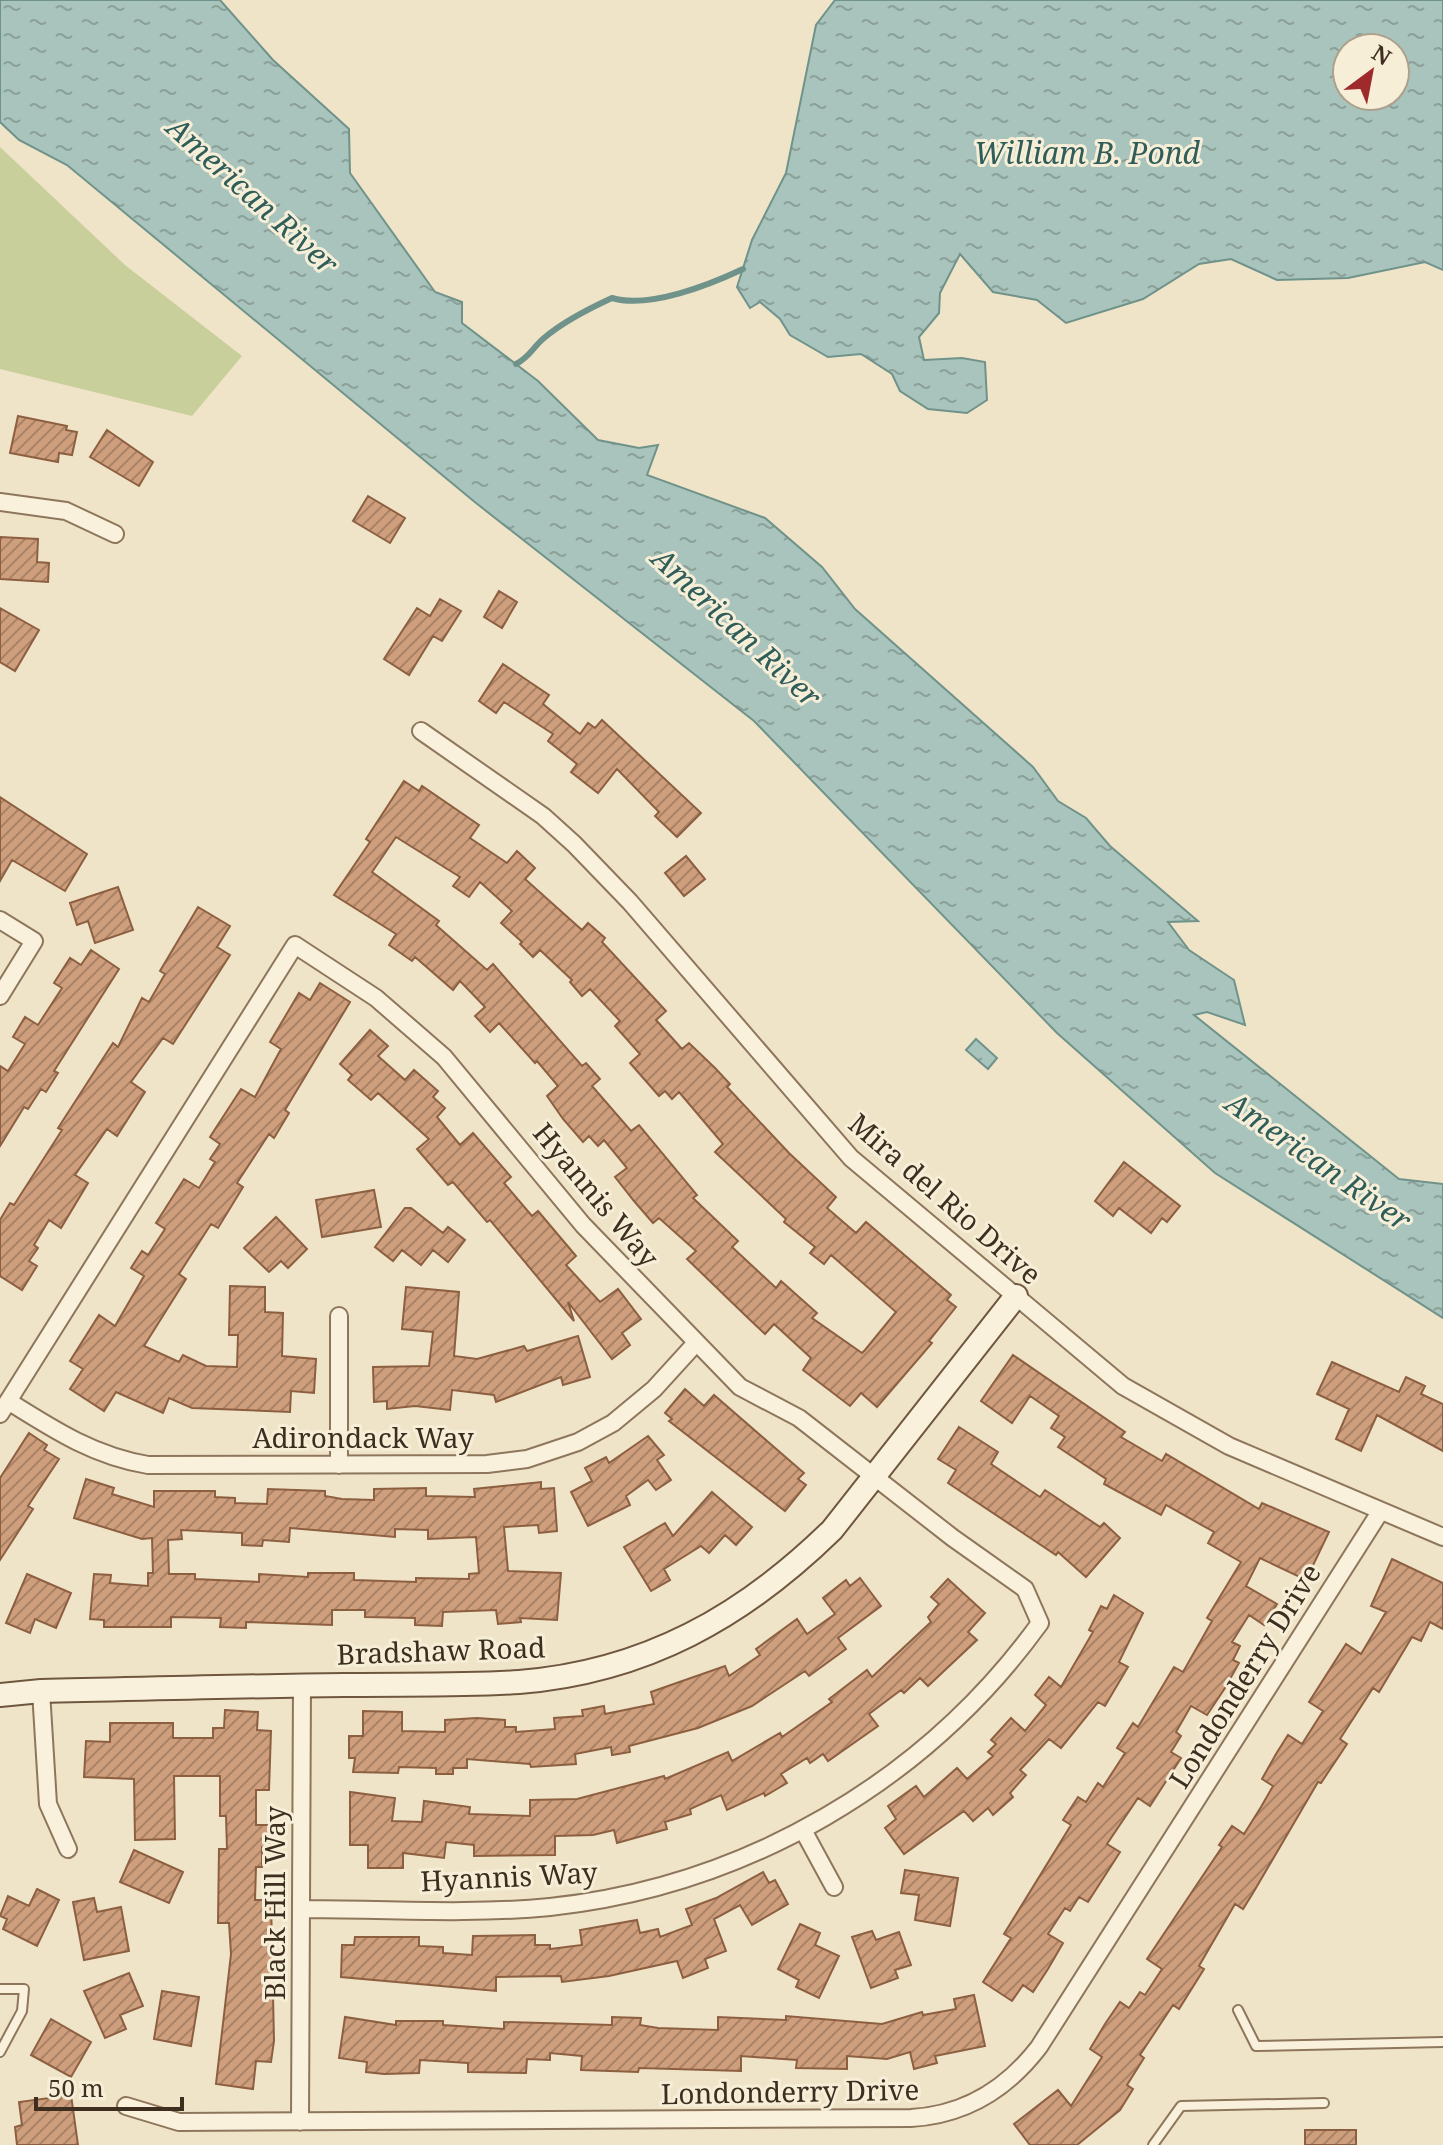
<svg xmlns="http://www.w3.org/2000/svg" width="1443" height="2145" viewBox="0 0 1443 2145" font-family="'Noto Serif',serif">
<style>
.grass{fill:#c9cf9b}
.water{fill:url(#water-ripples);stroke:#6f938a;stroke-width:2;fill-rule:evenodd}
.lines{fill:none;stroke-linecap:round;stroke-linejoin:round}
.stream{stroke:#6f938a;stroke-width:6}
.building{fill:url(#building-hatch);stroke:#8d5f41;stroke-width:2;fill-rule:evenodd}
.lane-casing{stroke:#8d765c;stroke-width:12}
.street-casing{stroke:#8d765c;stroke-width:20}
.secondary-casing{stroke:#6f573f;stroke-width:26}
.lane{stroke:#faf1dc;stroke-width:8}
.street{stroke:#faf1dc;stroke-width:16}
.secondary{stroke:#faf1dc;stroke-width:22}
.labels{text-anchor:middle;stroke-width:6;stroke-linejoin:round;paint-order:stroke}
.street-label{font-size:28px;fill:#3d2e20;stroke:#f7eed8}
.water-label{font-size:30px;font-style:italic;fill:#2f5d5a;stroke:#f7eed8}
</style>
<defs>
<pattern id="water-ripples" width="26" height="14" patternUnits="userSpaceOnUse" patternTransform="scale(2)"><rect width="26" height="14" fill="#a9c4bc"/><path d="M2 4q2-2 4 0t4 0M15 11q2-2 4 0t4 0" fill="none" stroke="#8ba098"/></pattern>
<pattern id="building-hatch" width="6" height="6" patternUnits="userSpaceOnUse" patternTransform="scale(2)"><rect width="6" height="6" fill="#cf9f7d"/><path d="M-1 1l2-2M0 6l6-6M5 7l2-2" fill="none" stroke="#a98266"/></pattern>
</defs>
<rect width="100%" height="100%" fill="#f0e4c8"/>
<path class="grass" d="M0,147L125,265L242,356L192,416L0,369Z"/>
<path class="water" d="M0,0H220L273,60L349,129L350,173L435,292L462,302V323L538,381L598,440L639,448L658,445L647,475L765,518L822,567L855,609L1033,767L1058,801L1086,818L1110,846L1198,921L1168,922L1189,950L1234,980L1245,1025L1207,1012L1194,1015L1399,1179L1443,1184V1318L1215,1173L1057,1033L754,721L476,503L67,165L19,140L0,122Z
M835,0H1443V270L1425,262L1348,278L1277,280L1231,259L1199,264L1143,299L1066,323L1037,300L993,292L960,254L940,293L939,313L919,337L924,360L962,358L985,362L987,400L967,413L928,409L900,391L892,374L861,354L828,357L790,335L780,319L760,302L750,308L737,287L752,240L786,173L816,25ZM1395,48V96H1347V48Z
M976,1039L997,1058L988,1069L966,1050Z"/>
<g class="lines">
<path class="stream" d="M516,364C530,357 533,347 544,338C564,321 588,309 612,298C649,309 709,285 743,269"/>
</g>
<path class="building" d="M18,416L67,426L66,430L77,432L72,455L59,453L58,462L10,453Z
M107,430L153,462L139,486L90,457Z
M368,496L405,518L390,543L353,521Z
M0,537L38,539L37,562L49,563L48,582L0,579Z
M499,591L517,602L502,628L484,617Z
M440,599L461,611L442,641L433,636L409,675L384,659L417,608L430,616Z
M0,608L39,630L15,671L0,662Z
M503,664L549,695L543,704L580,734L588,723L595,728L602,720L701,813L677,837L655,816L659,812L617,769L598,793L571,772L577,764L548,741L553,734L504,702L496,713L479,701Z
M404,781L419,791L422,786L479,825L470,838L507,863L517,851L535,868L525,879L582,930L588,923L605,938L602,942L666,1011L656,1020L682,1049L689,1043L715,1068L730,1084L727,1087L789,1153L836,1197L827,1208L856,1233L866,1222L951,1295L947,1300L956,1307L929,1341L932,1343L877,1407L861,1393L850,1406L803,1370L811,1358L774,1324L765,1334L748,1318L687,1259L696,1251L659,1218L653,1223L634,1201L615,1177L627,1168L604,1140L598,1146L589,1136L583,1142L563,1119L547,1096L558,1086L537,1061L535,1063L499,1023L490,1032L475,1016L485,1007L460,981L453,990L415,957L412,961L389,945L396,934L334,895L370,842L366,839ZM396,837L460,877L453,886L469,897L480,882L512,911L501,923L522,942L520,944L533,957L540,950L572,980L570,982L582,996L590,989L620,1021L615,1026L640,1054L630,1063L659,1096L665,1091L672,1099L679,1092L723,1144L715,1152L786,1219L784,1222L815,1247L810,1253L824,1264L831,1255L896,1312L865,1350L862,1353L812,1318L817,1313L781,1281L776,1288L732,1247L738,1241L693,1198L697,1195L639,1125L631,1131L592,1086L600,1079L586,1063L582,1066L493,964L487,970L436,925L439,921L372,872Z
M0,797L87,854L65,891L12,860L0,881Z
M686,856L705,879L684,896L665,873Z
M118,887L133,930L95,943L88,921L77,925L70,903Z
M198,907L230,926L217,947L230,955L173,1044L163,1038L131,1082L145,1092L117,1136L107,1129L75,1175L88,1183L61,1228L49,1220L34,1245L38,1248L29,1261L37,1266L22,1290L0,1276V1220L10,1203L14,1205L62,1130L58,1128L113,1043L118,1047L142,998L149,1002L165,974L160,971Z
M91,950L119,969L54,1071L58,1073L46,1092L41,1089L28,1109L24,1107L0,1146V1066L8,1071L25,1044L13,1037L25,1017L38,1025L62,988L54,983L70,958L81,965Z
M320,983L350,1002L285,1110L289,1113L274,1138L269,1134L237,1183L243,1187L218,1228L211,1224L179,1274L186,1279L144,1346L179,1362L183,1355L206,1366L237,1367L238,1335H229L230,1286L265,1287V1312L283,1313L282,1356L316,1359L314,1393L291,1391L290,1412L192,1408L169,1398L163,1413L116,1392L104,1411L70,1389L83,1369L70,1361L99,1315L115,1326L144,1276L131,1268L142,1251L148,1255L165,1229L156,1223L184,1179L199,1188L215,1162L210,1159L220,1144L210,1137L241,1089L255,1097L281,1049L270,1042L299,993L310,1000Z
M370,1030L388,1046L378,1056L405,1080L414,1070L438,1091L433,1097L445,1108L437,1117L460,1145L473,1133L511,1177L504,1183L532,1216L538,1211L576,1256L566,1265L600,1302L618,1289L641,1319L622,1333L630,1345L612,1359L568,1302L574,1321L490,1220L487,1222L453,1182L448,1185L417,1149L429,1139L378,1093L371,1100L348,1080L352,1075L340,1064Z
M1124,1162L1180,1206L1167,1222L1162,1218L1151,1233L1119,1208L1113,1216L1095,1201Z
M374,1190L381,1227L322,1237L316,1200Z
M405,1208H411L443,1233L448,1227L465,1240L448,1262L433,1250L421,1265L402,1250L393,1261L375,1247Z
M276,1217L307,1249L288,1268L281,1261L269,1272L244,1248Z
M406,1287L459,1292L454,1356L477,1359L524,1346L527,1351L578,1336L590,1377L563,1385L561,1377L496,1402L494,1395L452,1390L450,1410L415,1406L387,1409V1401L374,1402L373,1367L429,1366L433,1332L402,1329Z
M1013,1355L1125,1432L1121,1437L1162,1461L1166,1454L1259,1509L1262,1503L1329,1532L1306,1580L1260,1558L1246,1586L1277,1604L1264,1625L1249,1615L1232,1642L1240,1646L1233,1660L1239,1663L1225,1688L1207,1715L1191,1706L1176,1732L1181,1736L1171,1752L1181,1758L1150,1806L1138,1798L1107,1844L1120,1852L1088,1902L1079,1897L1070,1911L1065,1908L1048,1934L1063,1943L1048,1969L1033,1992L1023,1985L1012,2001L983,1982L1011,1938L1004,1934L1071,1825L1063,1820L1078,1797L1086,1802L1098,1783L1103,1787L1125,1753L1117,1748L1133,1723L1138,1727L1174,1667L1183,1672L1212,1621L1207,1618L1241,1562L1208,1543L1214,1532L1166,1505L1161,1515L1104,1484L1106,1479L1058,1447L1065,1437L1051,1428L1059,1416L1030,1396L1012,1423L981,1401Z
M1332,1362L1399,1392L1406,1377L1425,1386L1421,1394L1443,1404V1451L1377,1415L1361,1451L1336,1439L1349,1409L1317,1394Z
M685,1389L704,1406L714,1395L804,1473L798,1479L806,1485L785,1511L669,1421L672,1419L665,1413Z
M959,1427L998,1452L991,1464L1040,1497L1045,1490L1100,1527L1104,1523L1120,1538L1086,1577L1058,1552L1056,1555L948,1483L956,1470L938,1459Z
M29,1433L47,1445L44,1450L59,1459L28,1506L33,1509L0,1560V1478Z
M648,1436L664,1455L657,1460L671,1480L656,1490L648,1480L626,1496L630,1505L588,1526L571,1492L592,1481L585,1468L606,1457L609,1463Z
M86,1479L114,1488L112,1494L154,1507V1491H215V1497L235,1498V1503L267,1504L268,1489L325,1491V1496L342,1499L374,1500V1489L426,1488V1496L475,1497L474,1489L541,1482V1489L554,1488L557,1531L539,1533L538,1525L504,1527L508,1571L561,1573L557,1620L520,1618L521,1622L498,1624L496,1610L443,1612L442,1626L415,1625V1618L365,1617V1610H332V1625L246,1622V1628L220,1627L221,1618L171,1617V1627H104V1620L90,1619L94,1574L111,1575L110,1583L148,1586V1573H153L152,1538L142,1539L74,1518ZM290,1528L395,1537V1529L428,1530V1539L476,1537L479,1573L469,1574V1579L416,1578V1582L354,1580V1573H308V1577L259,1574V1582L195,1579V1574H169L168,1540L182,1539L181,1530L242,1533V1545L262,1546L263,1540L289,1542Z
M712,1492L752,1527L736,1545L725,1535L709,1553L701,1546L664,1569L670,1580L651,1591L624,1547L665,1523L673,1536Z
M1392,1559L1443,1583V1629L1430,1622L1421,1641L1412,1637L1379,1692L1373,1688L1340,1739L1347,1744L1321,1783L1318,1782L1253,1893L1243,1909L1235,1904L1199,1966L1204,1969L1179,2009L1173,2005L1140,2055L1144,2058L1127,2085L1133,2089L1120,2110L1077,2145H1030L1014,2124L1058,2090L1071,2106L1102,2057L1090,2049L1105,2024L1120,2002L1129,2008L1140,1992L1145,1995L1162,1969L1147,1959L1222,1847L1219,1845L1232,1826L1244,1834L1261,1807L1273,1786L1262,1779L1276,1754L1288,1735L1302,1744L1323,1711L1309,1702L1346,1644L1361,1654L1386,1612L1371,1606Z
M27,1574L71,1593L56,1628L35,1619L30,1633L6,1623Z
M860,1578L881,1606L838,1638L846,1649L809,1676L805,1671L752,1706L698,1728L629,1746L630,1752L612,1755L611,1747L575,1754L576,1764L531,1767L530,1764L467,1759V1768H453V1774H436V1768L399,1767L398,1773L353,1772L355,1758H349V1736H363V1711L402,1712V1731L445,1732V1720L477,1718L505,1720V1727H516V1732L555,1729L554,1718L583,1716L582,1710L604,1706L605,1714L654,1704L651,1692L725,1666L729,1676L760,1655L756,1649L797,1619L807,1634L835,1614L823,1598L846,1580L850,1586Z
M948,1579L985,1613L968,1632L977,1640L928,1686L920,1678L904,1693L901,1690L869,1714L878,1726L828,1761L823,1754L810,1763L807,1758L781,1774L787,1783L765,1796L764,1793L727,1810L721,1795L690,1809L691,1814L665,1822L667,1829L617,1843L614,1830L593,1835L555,1836V1855L474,1856V1845L446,1842L444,1858L403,1853V1868H368V1845H350V1792L395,1798L392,1821L422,1822L424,1801L470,1807L469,1814L530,1816V1800L577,1799L664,1776L665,1779L728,1752L732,1761L780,1733L782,1737L832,1702L829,1699L867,1670L872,1677L931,1622L928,1617L939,1604L931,1597Z
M1114,1595L1143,1613L1119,1662L1128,1667L1105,1706L1098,1702L1061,1748L1049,1739L1020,1770L1026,1775L1010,1793L1013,1797L993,1815L988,1808L973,1821L964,1811L904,1854L885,1828L896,1819L888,1806L916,1786L924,1797L957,1768L967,1779L993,1756L988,1752L996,1744L991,1740L1011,1718L1025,1731L1046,1705L1035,1695L1049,1677L1061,1687L1093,1632L1089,1630L1101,1606L1107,1609Z
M225,1710L258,1712L257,1730L271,1731L269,1790H256V1825H271V1847H262V1867H256L255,1900H271L274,2041L271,2062L256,2061L253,2089L216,2084L231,1954L229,1923H218L219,1849H227L226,1816H220V1776H174L175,1839L135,1840L134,1779L84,1777L86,1741L110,1742V1723H173V1738H213V1728H224Z
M134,1850L183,1872L169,1903L120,1882Z
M905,1870L958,1878L950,1926L915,1920L919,1895L901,1893Z
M763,1872L769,1883L775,1880L788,1904L752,1925L740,1905L714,1919L726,1951L705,1959L708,1968L683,1978L677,1961L609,1976L562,1982L561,1976L496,1977V1991L341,1977L342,1945H354L355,1937H419V1946L443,1947V1953L472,1955L473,1936L535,1935V1945H550V1949L582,1945L580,1930L637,1920L640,1933L658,1929L660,1937L692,1925L686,1909L716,1898Z
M37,1889L59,1900L37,1946L3,1929L7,1919L0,1916L8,1896L29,1906Z
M94,1898L97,1912L121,1907L129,1951L84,1960L73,1902Z
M800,1924L820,1933L815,1945L839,1956L819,1998L796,1987L799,1980L778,1969Z
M872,1931L876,1940L899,1932L911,1965L895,1970L898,1978L871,1988L852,1937Z
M129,1973L143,2006L120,2015L126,2029L105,2038L84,1991Z
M162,1991L199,1997L191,2046L154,2039Z
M974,1995L985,2046L935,2056L937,2063L914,2069L910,2052L887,2059L847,2056V2069L796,2068L797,2060L741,2056V2071L639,2068L638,2072L581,2070L582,2056L550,2053V2060L527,2059L526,2073L468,2072V2063L420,2060L419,2073L384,2074L366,2072L367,2062L339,2058L345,2017L396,2025V2021H443V2025L504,2029V2022L612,2025V2017L641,2018L640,2025L658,2028L718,2030V2017L786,2020V2016L882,2024L922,2012L923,2015L956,2009L954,1999Z
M51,2019L91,2042L71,2077L31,2055Z
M71,2095L78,2145H17L15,2127L22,2125L19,2102Z
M1305,2130H1356V2145H1305Z"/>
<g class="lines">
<g class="lane-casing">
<path id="lane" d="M0,1989H24L22,2011L0,2052
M1238,2010L1256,2046L1443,2042
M1153,2145L1181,2106L1324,2103"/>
</g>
<g class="street-casing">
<path id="street" d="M0,502L66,511L115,534
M421,731L543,816L574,844L630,902L851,1158L1123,1386L1229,1446L1443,1537
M0,920L34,941L0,996
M8,1401C54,1430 94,1456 148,1465L487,1464L527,1459L578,1442L613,1423L654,1389L695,1344
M0,1414L295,945L376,998L444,1057L583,1225L740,1387L799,1418L953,1538L1025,1589L1040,1623C925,1782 746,1886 550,1907C468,1915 384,1909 301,1909
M339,1465V1316
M41,1691L48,1804L68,1849
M803,1830L834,1887
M126,2106L179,2122L911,2118C965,2115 1006,2090 1039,2047L1380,1512
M300,2122L302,1685"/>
</g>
<g class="secondary-casing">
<path id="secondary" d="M0,1695L41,1691C142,1689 243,1686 344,1685C402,1684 461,1686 519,1682C645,1672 743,1617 832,1530L1016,1296"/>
</g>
<use href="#lane" class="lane"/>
<use href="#street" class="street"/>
<use href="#secondary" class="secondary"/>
</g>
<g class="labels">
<g class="street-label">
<text transform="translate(596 1195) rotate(50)" y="10">Hyannis Way</text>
<text transform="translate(945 1199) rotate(41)" y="10">Mira del Rio Drive</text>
<text x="363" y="1448">Adirondack Way</text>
<text transform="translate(441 1651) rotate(-2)" y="10">Bradshaw Road</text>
<text transform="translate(1245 1676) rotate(-58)" y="10">Londonderry Drive</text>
<text transform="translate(509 1877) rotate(-3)" y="10">Hyannis Way</text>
<text transform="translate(275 1903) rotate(-90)" y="10">Black Hill Way</text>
<text transform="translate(790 2092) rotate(-1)" y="10">Londonderry Drive</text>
</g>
<g class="water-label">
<text x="1087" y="164">William B. Pond</text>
<text transform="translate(252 196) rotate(42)" y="10">American River</text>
<text transform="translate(736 628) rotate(43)" y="10">American River</text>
<text transform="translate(1318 1162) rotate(35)" y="10">American River</text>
</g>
</g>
<g transform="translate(1371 72) rotate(32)"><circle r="38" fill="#f7eed8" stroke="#ada18e" stroke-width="2"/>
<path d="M0-6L14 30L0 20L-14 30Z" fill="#9e2a2b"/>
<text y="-12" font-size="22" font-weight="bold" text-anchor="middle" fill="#3d2e20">N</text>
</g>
<path d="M36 2097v12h146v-12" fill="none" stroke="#3d2e20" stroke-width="4"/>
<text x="48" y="2097" font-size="24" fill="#3d2e20" stroke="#f7eed8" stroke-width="6" paint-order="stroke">50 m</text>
</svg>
